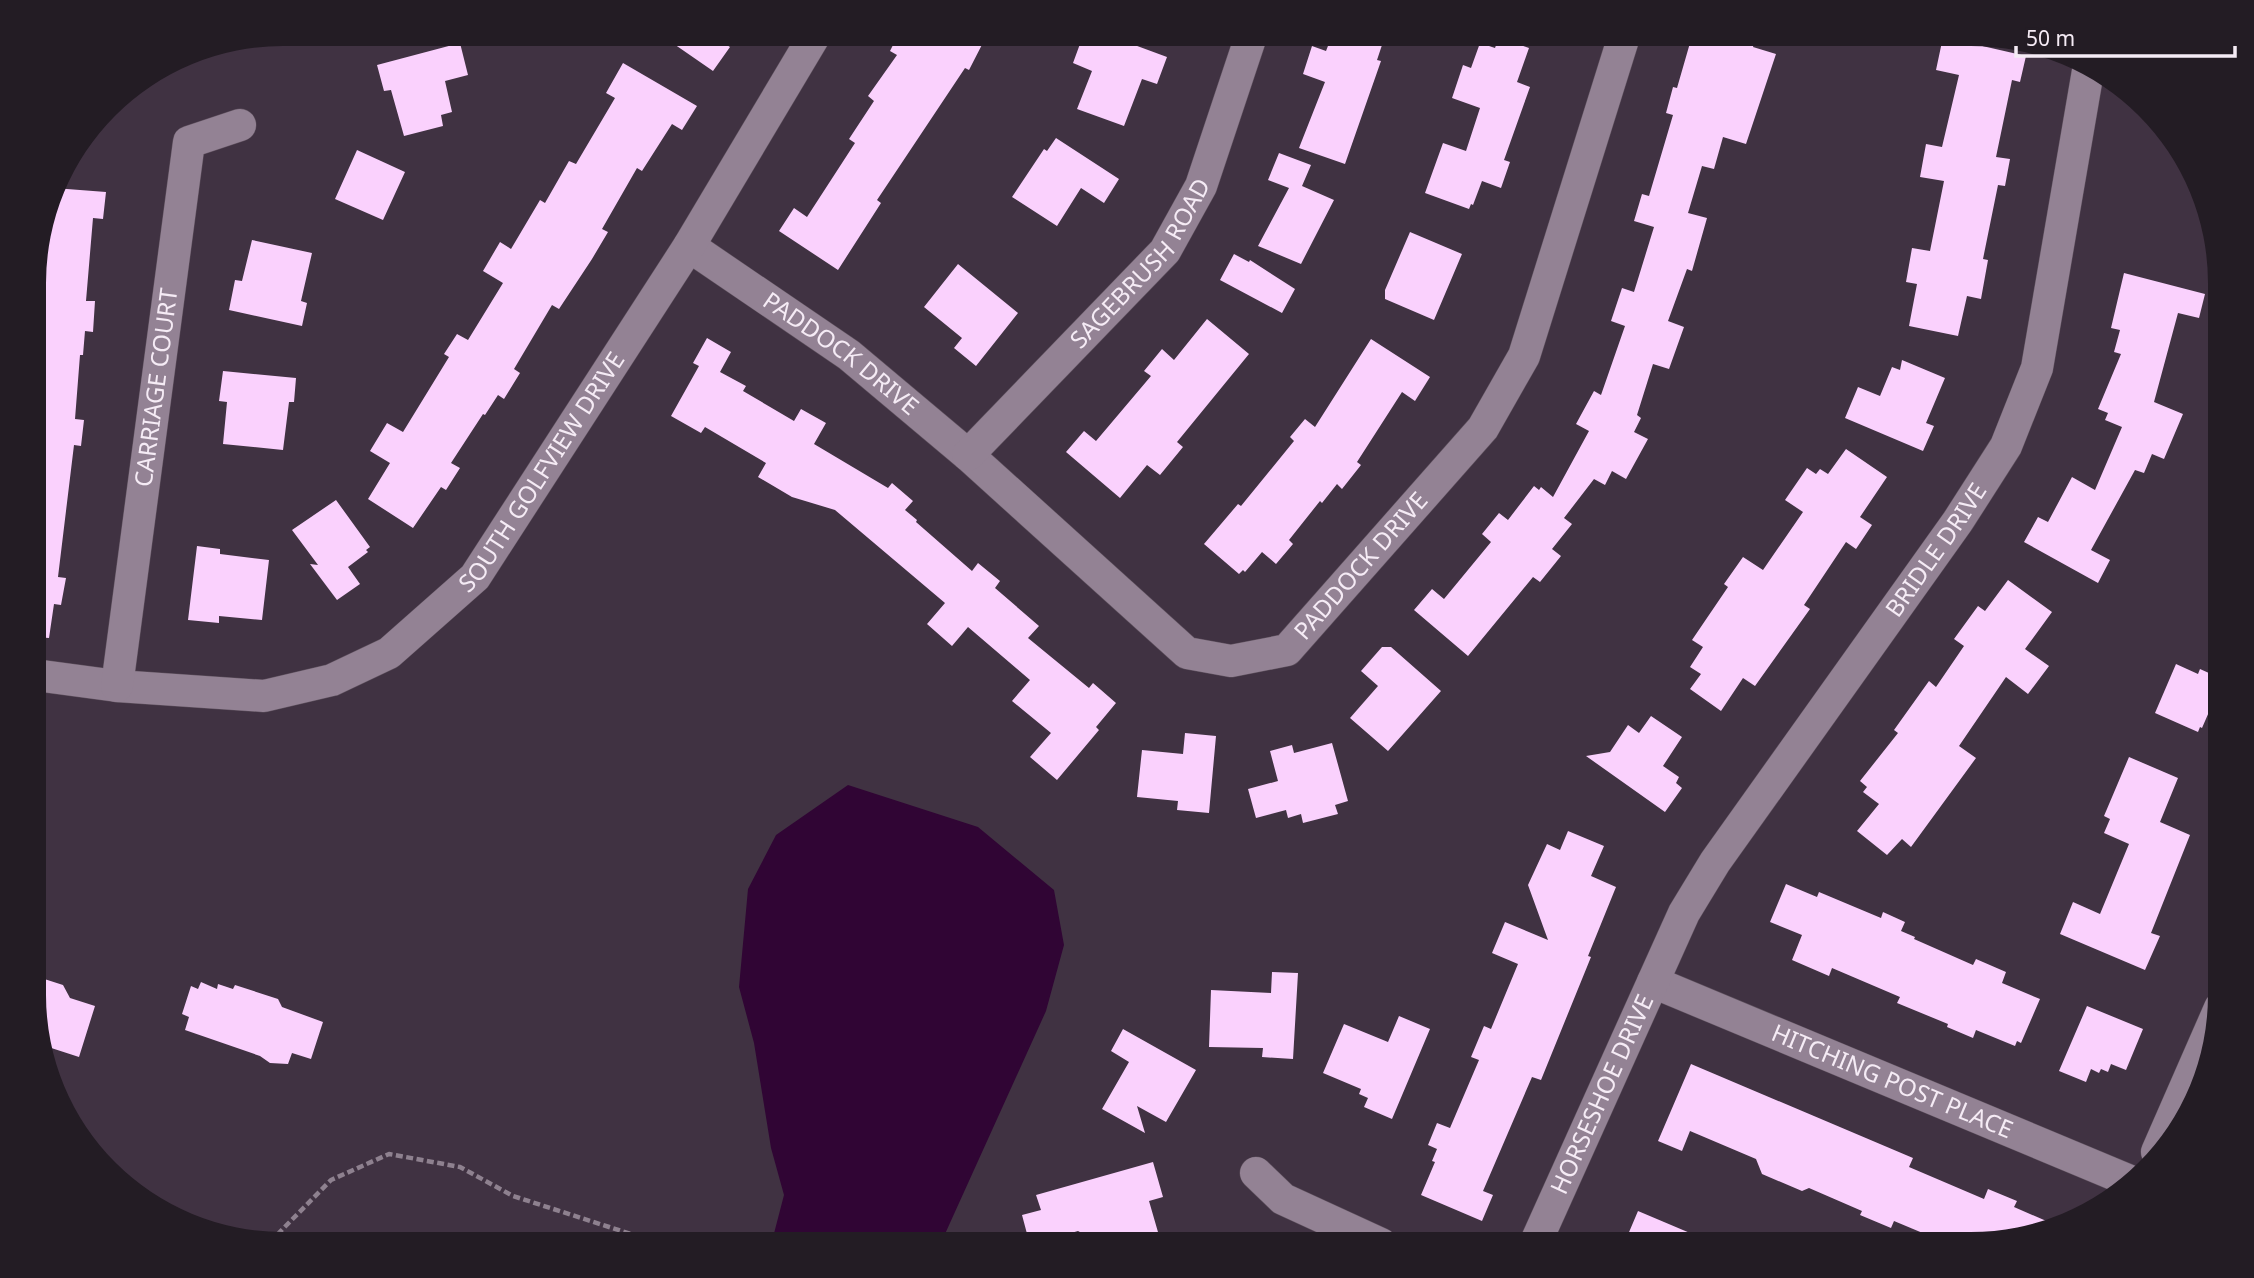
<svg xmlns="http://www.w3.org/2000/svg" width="2254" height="1278" viewBox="0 0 2254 1278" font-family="'Noto Sans',sans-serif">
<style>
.water{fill:#300534}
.building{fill:#fad1fd}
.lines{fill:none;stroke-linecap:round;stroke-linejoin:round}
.street-casing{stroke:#5d505d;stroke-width:33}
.path{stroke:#8e818f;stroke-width:4.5;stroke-dasharray:7 3.5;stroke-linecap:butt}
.street{stroke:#938294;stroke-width:32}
.labels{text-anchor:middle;stroke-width:7;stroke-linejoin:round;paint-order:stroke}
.street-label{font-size:24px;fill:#f5ebf5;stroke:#231c24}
</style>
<rect width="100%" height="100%" fill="#403242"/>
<path class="water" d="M848,785L978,827L1054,890L1064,945L1046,1011L940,1245H771L784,1195L771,1148L754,1043L739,987L748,889L776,835Z"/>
<path class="building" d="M658,33H731L724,43L730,47L713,71Z
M899,33H988L969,70L965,68L877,200L881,203L838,270L779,231L794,208L807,217L855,143L849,139L874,101L868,96L897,55L890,51Z
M1084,33H1102L1167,57L1157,84L1142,79L1124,126L1077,109L1092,71L1073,63Z
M1333,33H1386L1377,60L1381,61L1345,164L1299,148L1325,82L1303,74L1312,46L1326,51Z
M1707,33H1757L1753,47L1776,54L1746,144L1723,137L1714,169L1702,166L1688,213L1707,218L1692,271L1687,269L1668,321L1684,327L1669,369L1653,364L1637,415L1641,418L1634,432L1648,439L1626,479L1612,471L1605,485L1594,479L1564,518L1572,524L1552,549L1561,556L1540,582L1533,577L1468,656L1414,610L1432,589L1444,599L1491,542L1482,534L1499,513L1508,520L1534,486L1539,490L1541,487L1553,497L1589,431L1576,424L1594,391L1601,395L1625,326L1611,321L1622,288L1634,292L1654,227L1634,221L1642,194L1649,196L1673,115L1666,113L1673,87L1677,88L1692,36L1705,40Z
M1499,37L1529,48L1517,82L1530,87L1504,160L1510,162L1501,188L1482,181L1473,205L1471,204L1469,209L1425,193L1443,143L1466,151L1480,108L1452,98L1463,65L1471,68L1480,43L1495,48Z
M1943,37L2026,56L2020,82L2012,80L1996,157L2010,159L2005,186L1998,185L1983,259L1988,260L1981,299L1967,296L1958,336L1909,326L1917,284L1906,282L1912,248L1930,251L1944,181L1920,177L1926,144L1942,147L1959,75L1936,70Z
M460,43L468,75L445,81L452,112L441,115L443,126L404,136L391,90L384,91L377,65Z
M623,63L697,106L682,130L672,124L642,171L637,168L602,229L608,232L592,259L559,309L552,305L514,369L520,373L504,399L498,395L485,415L483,414L451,463L460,468L446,490L441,487L413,528L368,499L390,463L370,451L387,423L403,432L449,357L444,354L457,334L468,340L503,283L483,271L500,242L511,249L540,200L545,203L569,161L576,164L615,98L606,93Z
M1056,138L1119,179L1104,203L1081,188L1057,226L1012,197L1044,149L1047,151Z
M357,150L405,172L383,220L335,199Z
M1279,153L1311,165L1302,186L1334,200L1301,264L1258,246L1289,188L1268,180Z
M54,188L106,192L103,219L93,218L86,301H95L93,332L85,331L83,355H80L75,419L84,420L81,446L74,445L58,577L66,578L61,605L54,604L49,638L35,637V251Z
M1410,232L1462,254L1434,320L1385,299V290Z
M252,240L312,253L301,301L307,303L302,326L229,310L235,280L242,281Z
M1234,254L1249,262L1250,260L1295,289L1282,313L1220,280Z
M958,264L1018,313L976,366L954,348L962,338L924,307Z
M2124,273L2205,294L2199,318L2178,313L2154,402L2183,414L2164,459L2152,454L2144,473L2135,470L2091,550L2110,560L2098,583L2024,542L2038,517L2048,522L2072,477L2095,490L2122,427L2105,420L2108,413L2098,409L2121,354L2114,352L2120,330L2111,328Z
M1207,319L1249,354L1177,442L1183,447L1160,475L1147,465L1120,498L1066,452L1084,431L1096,441L1151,376L1144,371L1162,349L1174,360Z
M707,338L731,352L720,372L746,386L743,391L794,421L801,409L826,423L814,444L888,488L892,483L913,501L905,510L917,520L916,522L972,571L978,563L1000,581L995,588L1039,626L1028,638L1089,688L1093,683L1116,703L1096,727L1099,730L1057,780L1030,757L1051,733L1012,701L1030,680L968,627L952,646L927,624L945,603L835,510L792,497L758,477L766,463L705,427L701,433L671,416L699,366L693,363Z
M1371,339L1430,377L1415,401L1402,392L1357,462L1361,465L1342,489L1337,484L1322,503L1320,501L1289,540L1293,544L1276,564L1262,552L1245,572L1243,570L1239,574L1204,544L1238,504L1241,506L1294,441L1290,437L1305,419L1315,427Z
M1902,360L1945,378L1926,423L1934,426L1923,451L1845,418L1858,387L1880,396L1892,367L1900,370Z
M223,371L296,378L294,402H289L283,450L223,444L227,402L219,401Z
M1846,449L1887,477L1860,517L1872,525L1856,549L1846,542L1804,605L1810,609L1755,686L1743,678L1721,711L1690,689L1701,674L1690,667L1703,647L1692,640L1728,587L1724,584L1743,557L1763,570L1803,512L1785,500L1807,468L1816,474L1820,469L1828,474Z
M336,500L370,547L366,550L368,552L348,567L360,584L337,600L310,564L318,565L292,530Z
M197,546L220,549V554L269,560L262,620L219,616V623L188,620Z
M2008,580L2052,612L2025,649L2049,666L2028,694L2006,677L1959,746L1976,758L1911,847L1902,839L1887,855L1857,831L1879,804L1863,792L1867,787L1860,781L1898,733L1894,730L1929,681L1936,687L1964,646L1954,639L1978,606L1985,611Z
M1382,647H1391L1441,691L1388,751L1350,718L1378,686L1361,671Z
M2176,664L2198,674L2200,669L2220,678V708L2212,705L2202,728L2200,727L2198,732L2155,713Z
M1651,716L1682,737L1663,766L1679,777L1676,783L1682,788L1665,812L1586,756L1610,752L1628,725L1639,733Z
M1185,733L1216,736L1209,813L1177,810L1178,801L1137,797L1142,750L1183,754Z
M1332,743L1348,801L1335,805L1338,814L1303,823L1301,814L1288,818L1286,810L1256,818L1248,789L1278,781L1270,751L1292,745L1294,753Z
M2129,757L2178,778L2160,822L2190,835L2151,933L2160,936L2145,970L2060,934L2073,902L2100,914L2129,844L2104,833L2110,819L2104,816Z
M1568,831L1604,846L1591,876L1616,887L1588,956L1591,957L1541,1080L1532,1077L1483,1191L1493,1195L1482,1221L1421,1195L1435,1162L1432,1161L1437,1149L1428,1145L1437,1123L1450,1128L1479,1060L1471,1057L1484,1026L1491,1029L1518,964L1492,953L1505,922L1548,940L1528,885L1547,844L1560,850Z
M1786,884L1817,897L1819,892L1881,918L1883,912L1905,922L1901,931L1915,937L1914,939L1973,965L1976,959L2006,972L2002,983L2040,999L2021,1043L2017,1041L2015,1046L1976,1030L1973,1038L1947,1027L1948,1024L1897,1003L1900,997L1832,968L1829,976L1792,960L1802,935L1770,922Z
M1272,972L1298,973L1293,1059L1262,1057L1263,1048L1209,1047L1211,990L1271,993Z
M35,976L63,985L70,998L95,1006L79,1057L42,1045L35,1027Z
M201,982L217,989L218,984L233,989L235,985L278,999L282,1007L323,1022L311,1059L292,1053L288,1064L270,1063L260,1056L185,1030L189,1017L182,1014L191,986L198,989Z
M2087,1006L2143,1029L2126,1070L2111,1064L2108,1072L2101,1069L2099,1073L2091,1069L2086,1082L2059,1071Z
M1399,1016L1430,1029L1392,1119L1364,1107L1368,1098L1359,1094L1361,1089L1323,1073L1344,1024L1388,1042Z
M1123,1029L1196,1070L1166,1122L1137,1106L1145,1133L1102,1109L1129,1062L1111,1051Z
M1691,1064L1913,1158L1909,1167L1984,1199L1988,1189L2017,1201L2014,1207L2051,1223L1987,1244H1949L1894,1221L1891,1228L1860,1215L1862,1211L1809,1188L1802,1191L1762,1174L1756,1159L1690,1131L1682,1151L1658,1141Z
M1153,1162L1163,1197L1149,1201L1160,1239L1144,1244H1102L1078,1231L1030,1245L1022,1215L1041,1210L1036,1195Z
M1638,1211L1716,1244H1624Z"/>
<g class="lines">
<g class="street-casing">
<g id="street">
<path id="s1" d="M689,246L849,355L968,455L1187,653L1231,661L1287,650L1483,428L1524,356L1625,33"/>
<path id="s2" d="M968,455L1165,251L1201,186L1252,33"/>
<path id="s3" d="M35,675L117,686L264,696L332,680L389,653L475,577L689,246L816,33"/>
<path id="s4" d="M117,686L189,142L240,125"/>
<path id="s5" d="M1653,982L2130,1181"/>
<path d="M2157,1152L2220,1008"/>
<path d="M1256,1173L1283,1199L1381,1244"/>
<path id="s6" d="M1535,1244L1684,913L1715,862L1958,521L2006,446L2037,368L2089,65"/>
</g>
</g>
<path class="path" d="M270,1242L331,1180L389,1154L460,1167L513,1196L665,1245"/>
<use href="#street" class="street"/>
</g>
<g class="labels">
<g class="street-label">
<text dy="8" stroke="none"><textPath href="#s2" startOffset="259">SAGEBRUSH ROAD</textPath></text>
<text dy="8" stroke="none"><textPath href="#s1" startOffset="186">PADDOCK DRIVE</textPath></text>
<text dy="8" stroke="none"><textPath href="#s4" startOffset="301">CARRIAGE COURT</textPath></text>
<text dy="8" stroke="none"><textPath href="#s3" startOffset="602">SOUTH GOLFVIEW DRIVE</textPath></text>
<text dy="8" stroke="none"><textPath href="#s6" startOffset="805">BRIDLE DRIVE</textPath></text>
<text dy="8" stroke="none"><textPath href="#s1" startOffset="858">PADDOCK DRIVE</textPath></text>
<text dy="8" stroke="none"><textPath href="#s5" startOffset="259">HITCHING POST PLACE</textPath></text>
<text dy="8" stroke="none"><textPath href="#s6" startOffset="164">HORSESHOE DRIVE</textPath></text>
</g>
</g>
<path d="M0 0H2254V1278H0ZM283 46H1971A237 237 0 0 1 2208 283V995A237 237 0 0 1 1971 1232H283A237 237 0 0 1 46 995V283A237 237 0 0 1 283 46Z" fill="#231c24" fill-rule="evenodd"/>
<path d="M2016 46v10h219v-10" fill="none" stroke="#f5ebf5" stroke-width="3.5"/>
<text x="2026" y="46" font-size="21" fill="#f5ebf5" stroke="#231c24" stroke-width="5" paint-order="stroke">50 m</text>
</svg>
